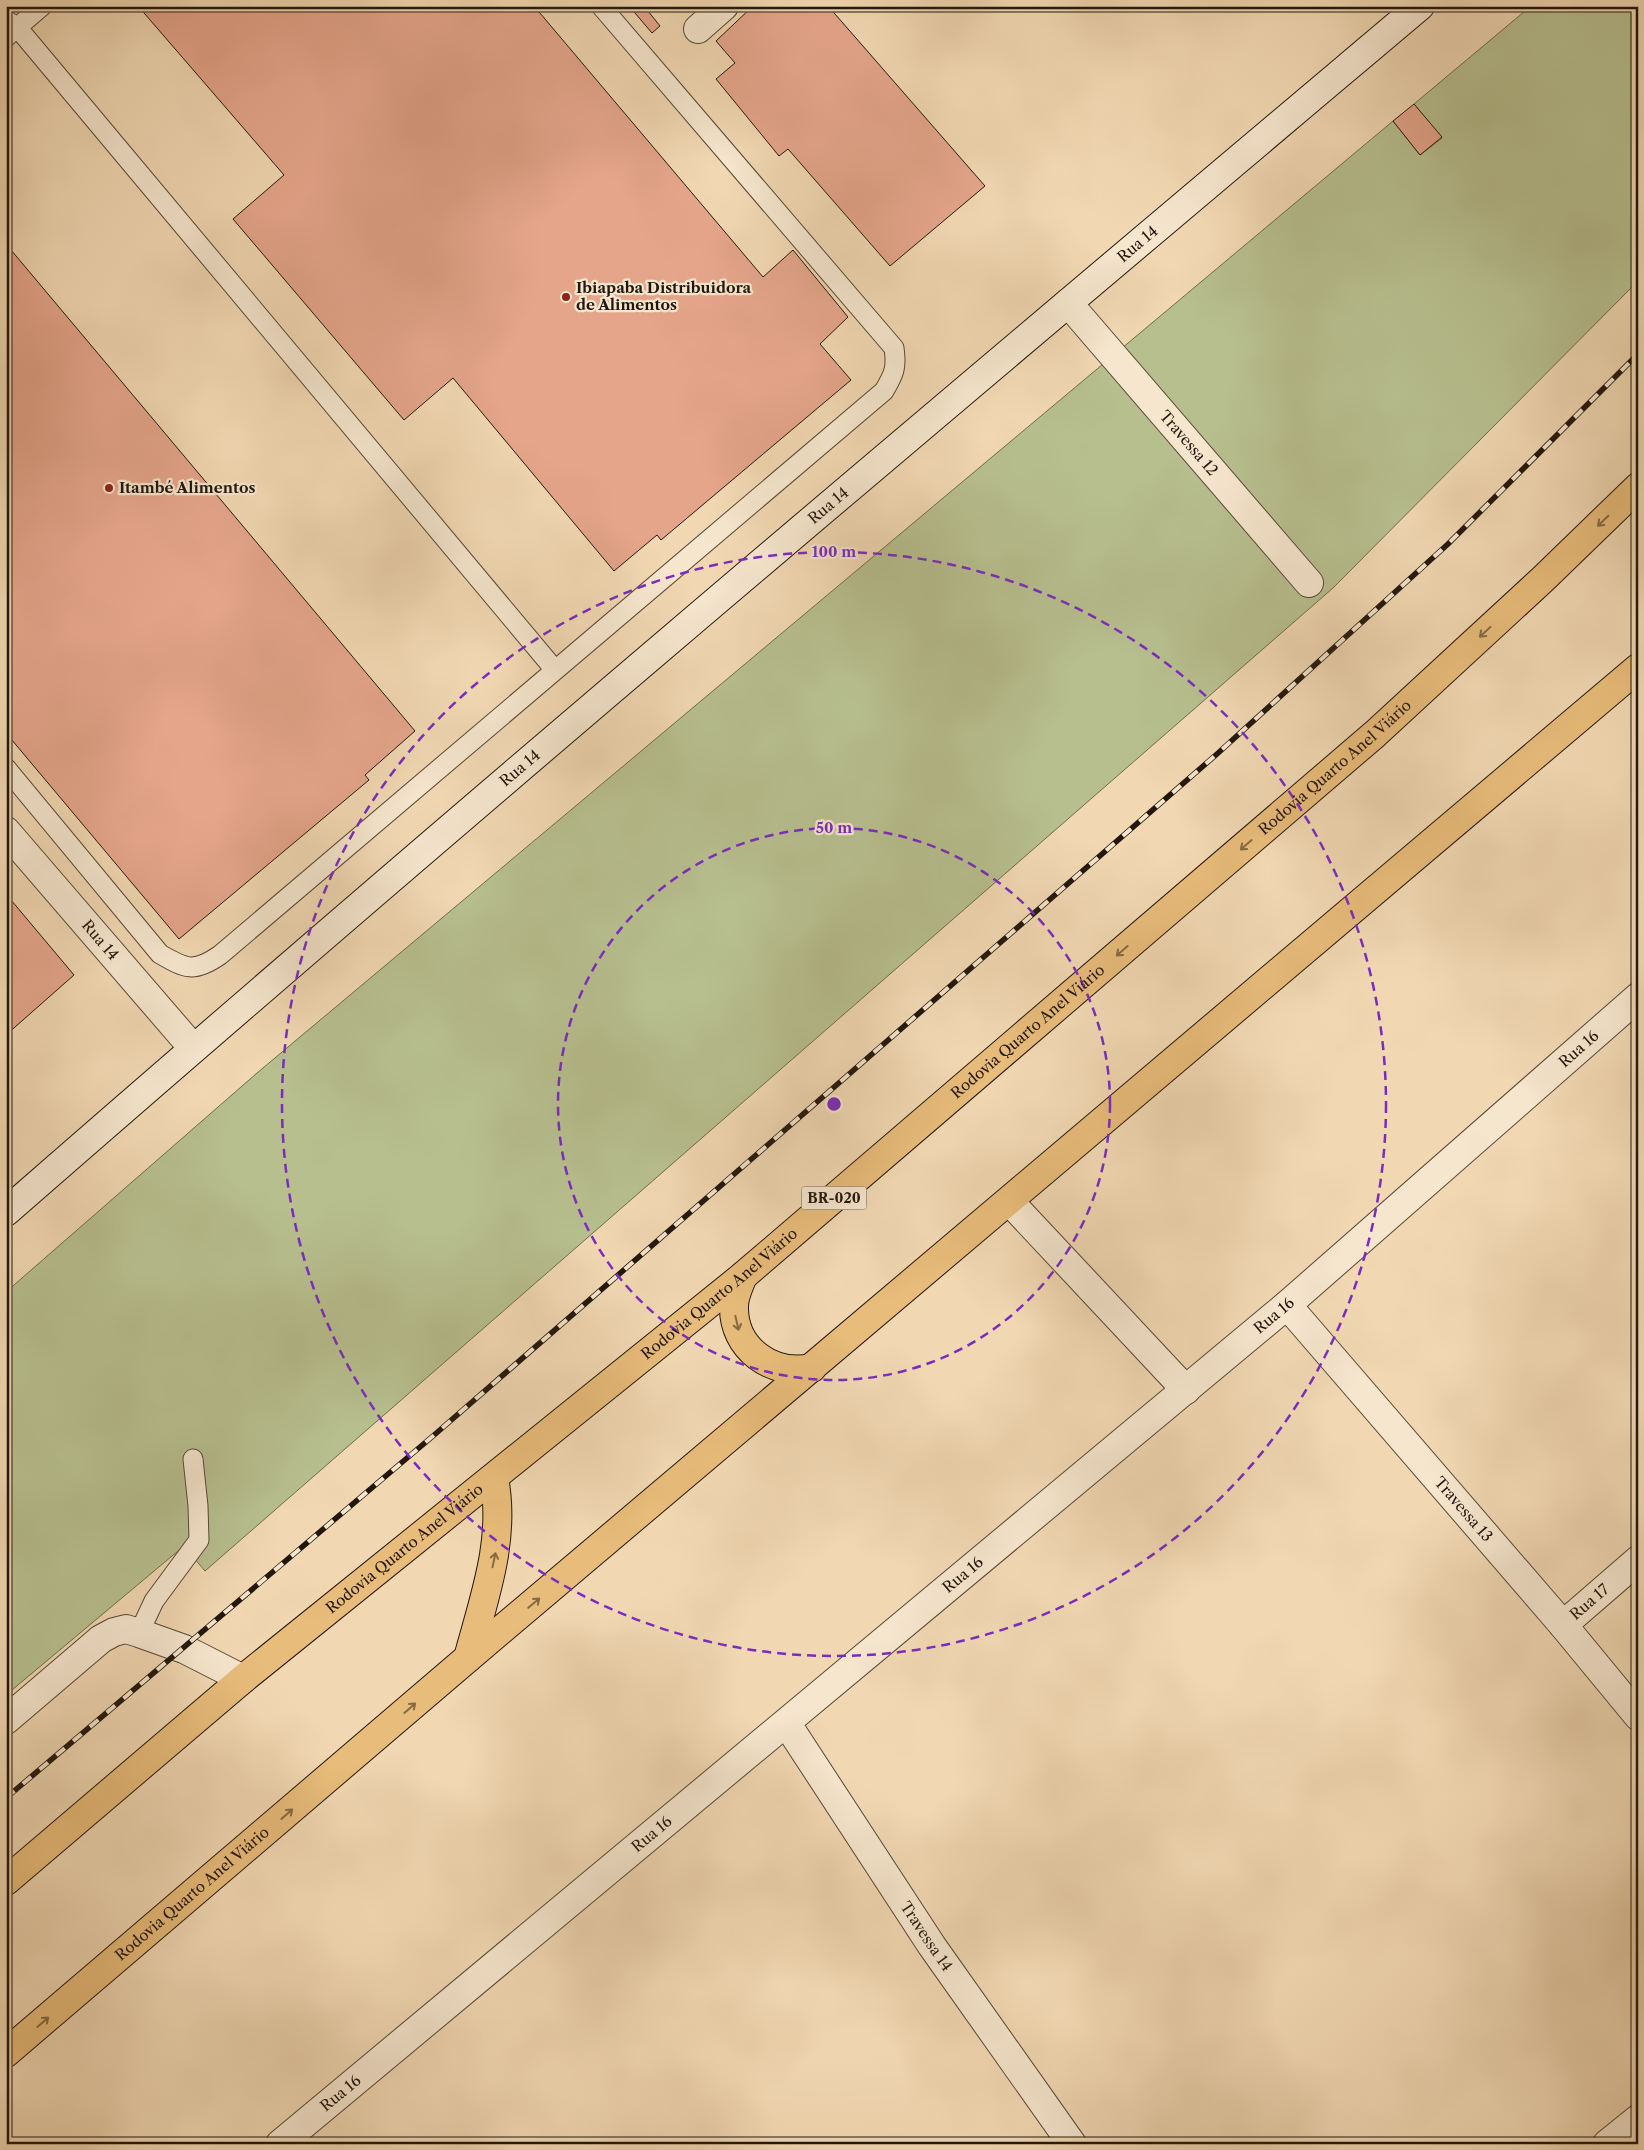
<svg xmlns="http://www.w3.org/2000/svg" width="1644" height="2150" viewBox="0 0 1644 2150" font-family="'Libre Caslon Text',serif">
<style>
.green{fill:#b7bf8f;stroke:#6c6b4e}
.building{fill:#e5a58b;stroke:#22170d}
.lines{fill:none;stroke-linecap:round;stroke-linejoin:round}
.lane-casing{stroke:#564736;stroke-width:21}
.street-casing{stroke:#564736;stroke-width:30}
.secondary-casing{stroke:#22170d;stroke-width:30}
.highway-casing{stroke:#22170d;stroke-width:30}
.lane{stroke:#f6e6ce;stroke-width:19}
.street{stroke:#f6e6ce;stroke-width:28}
.secondary{stroke:#f6e6ce;stroke-width:28}
.highway{stroke:#e8bc7a;stroke-width:28}
.rail-casing{stroke:#22170d;stroke-width:5.5}
.rail{stroke:#f6e6ce;stroke-width:4;stroke-dasharray:11;stroke-linecap:butt}
.oneway{stroke:#856a44}
.ring{fill:none;stroke:#7b2cbf;stroke-width:2.5;stroke-dasharray:9 6}
.poi-dot{fill:#8f2418;stroke:#f6e6ce;stroke-width:2}
.labels{text-anchor:middle;stroke-width:4.5;stroke-linejoin:round;paint-order:stroke}
.shield{fill:#f6e6ce;stroke:#625547;stroke-width:1}
.shield-label{font-size:14px;font-weight:bold;fill:#22170d}
.street-label{font-size:15px;fill:#22170d;stroke:#f6e6ce}
.poi-label{font-size:15px;font-weight:bold;fill:#22170d;stroke:#f6e6ce;text-anchor:start}
.centre{fill:#7b2cbf;stroke:#f6e6ce;stroke-width:2.5}
.ring-label{font-size:15px;text-anchor:middle;font-weight:bold;fill:#7b2cbf;stroke:#f6e6ce;stroke-width:4.5;stroke-linejoin:round;paint-order:stroke}
</style>
<rect width="100%" height="100%" fill="#f1d8b3"/>
<filter id="stains"><feTurbulence type="fractalNoise" baseFrequency=".004" numOctaves="4"/><feColorMatrix values="0 0 0 0 .2 0 0 0 0 .09 0 0 0 0 .02 0 0 0 .5 -.17"/></filter>
<radialGradient id="worn" r=".72"><stop offset=".6" stop-color="#630" stop-opacity="0"/><stop offset="1" stop-color="#630" stop-opacity=".3"/></radialGradient>
<path class="green" d="M1531,6H1638V281L1333,588L205,1571L184,1546L6,1695V1292L257,1073L1393,121L1420,155L1442,138L1414,104Z"/>
<path class="building" d="M138,6H534L763,277L793,250L848,317L820,344L851,380L661,540L657,535L614,571L453,378L404,420L233,219L284,175Z
M629,6H654L648,11L660,26L652,33Z
M753,6H828L985,186L890,266L788,149L779,156L716,79L735,63L716,41Z
M1414,104L1442,137L1420,155L1393,121Z
M6,244L415,731L365,775L369,780L179,939L6,733Z
M6,894L74,975L6,1035Z"/>
<g class="lines">
<g class="lane-casing">
<path id="lane" d="M6,20L17,27L555,670
M6,37L42,6
M6,768L160,954C186,969 194,973 220,955L884,391C894,374 897,368 894,348L601,6
M139,1633L154,1601L199,1540L198,1506L193,1459"/>
</g>
<g class="street-casing">
<g id="street">
<path d="M698,29L724,6"/>
<path id="s1" d="M1068,303L1309,583"/>
<path id="s2" d="M6,831L193,1048"/>
<path d="M1010,1202L1186,1390"/>
<path id="s3" d="M1287,1305L1563,1625L1638,1716"/>
<path id="s4" d="M1563,1625L1638,1560"/>
<path d="M6,1720L101,1639L114,1632L126,1629L139,1633L184,1649L243,1679"/>
<path id="s5" d="M787,1724L932,1946L1072,2144"/>
<path id="s6" d="M280,2144L1287,1305L1638,997"/>
<path d="M1607,2144L1638,2119"/>
</g>
</g>
<g class="secondary-casing">
<g id="secondary">
<path id="s7" d="M6,1212C473,804 947,405 1420,6"/>
</g>
</g>
<g class="highway-casing">
<g id="highway">
<path d="M743,1276C739,1286 734,1296 734,1306C733,1349 772,1376 812,1368"/>
<path d="M468,1658C484,1598 506,1540 494,1478"/>
<path id="s8" d="M6,1881L243,1679L743,1276L1375,734L1543,579L1638,487"/>
<path id="s9" d="M6,2053L468,1658L1638,668"/>
</g>
</g>
<use href="#lane" class="lane"/>
<use href="#street" class="street"/>
<use href="#secondary" class="secondary"/>
<use href="#highway" class="highway"/>
<g class="rail-casing">
<path id="rail" d="M6,1798L433,1436L1217,754L1448,544L1638,354"/>
</g>
<use href="#rail" class="rail"/>
</g>
<defs><path id="oneway-shaft" d="M-6 0H5M1.5-3L5.5 0L1.5 3" fill="none" stroke-width="1.6" stroke-linecap="round" stroke-linejoin="round" transform="scale(1.25)"/></defs>
<g class="oneway">
<use href="#oneway-shaft" transform="translate(1603 521) rotate(136)"/>
<use href="#oneway-shaft" transform="translate(1485 632) rotate(137)"/>
<use href="#oneway-shaft" transform="translate(1246 845) rotate(139)"/>
<use href="#oneway-shaft" transform="translate(1122 951) rotate(139)"/>
<use href="#oneway-shaft" transform="translate(737 1323) rotate(77)"/>
<use href="#oneway-shaft" transform="translate(494 1560) rotate(-78)"/>
<use href="#oneway-shaft" transform="translate(534 1603) rotate(-40)"/>
<use href="#oneway-shaft" transform="translate(410 1708) rotate(-41)"/>
<use href="#oneway-shaft" transform="translate(287 1814) rotate(-41)"/>
<use href="#oneway-shaft" transform="translate(43 2022) rotate(-41)"/>
</g>
<g class="ring">
<circle cx="834" cy="1104" r="276"/>
<circle cx="834" cy="1104" r="552"/>
</g>
<g class="poi-dot">
<circle cx="566" cy="297" r="5"/>
<circle cx="109" cy="488" r="5"/>
</g>
<g class="labels">
<rect class="shield" x="801.5" y="1186.5" width="65" height="23" rx="4"/>
<g class="shield-label">
<text x="834" y="1203">BR-020</text>
</g>
<g class="street-label">
<text dy="5" stroke="none"><textPath href="#s7" startOffset="1489">Rua 14</textPath></text>
<text dy="5" stroke="none"><textPath href="#s1" startOffset="185">Travessa 12</textPath></text>
<text dy="5" stroke="none"><textPath href="#s7" startOffset="1084">Rua 14</textPath></text>
<text dy="5" stroke="none"><textPath href="#s8" startOffset="1734">Rodovia Quarto Anel Viário</textPath></text>
<text dy="5" stroke="none"><textPath href="#s7" startOffset="679">Rua 14</textPath></text>
<text dy="5" stroke="none"><textPath href="#s2" startOffset="144">Rua 14</textPath></text>
<text dy="5" stroke="none"><textPath href="#s8" startOffset="1329">Rodovia Quarto Anel Viário</textPath></text>
<text dy="5" stroke="none"><textPath href="#s6" startOffset="1699">Rua 16</textPath></text>
<text dy="5" stroke="none"><textPath href="#s8" startOffset="924">Rodovia Quarto Anel Viário</textPath></text>
<text dy="5" stroke="none"><textPath href="#s6" startOffset="1294">Rua 16</textPath></text>
<text dy="5" stroke="none"><textPath href="#s3" startOffset="270">Travessa 13</textPath></text>
<text dy="5" stroke="none"><textPath href="#s8" startOffset="519">Rodovia Quarto Anel Viário</textPath></text>
<text dy="5" stroke="none"><textPath href="#s6" startOffset="889">Rua 16</textPath></text>
<text dy="5" stroke="none"><textPath href="#s4" startOffset="35">Rua 17</textPath></text>
<text dy="5" stroke="none"><textPath href="#s6" startOffset="484">Rua 16</textPath></text>
<text dy="5" stroke="none"><textPath href="#s9" startOffset="245">Rodovia Quarto Anel Viário</textPath></text>
<text dy="5" stroke="none"><textPath href="#s5" startOffset="254">Travessa 14</textPath></text>
<text dy="5" stroke="none"><textPath href="#s6" startOffset="79">Rua 16</textPath></text>
</g>
<g class="poi-label">
<text x="576" y="293">Ibiapaba Distribuidora<tspan x="576" dy="17">de Alimentos</tspan></text>
<text x="119" y="493">Itambé Alimentos</text>
</g>
</g>
<circle cx="834" cy="1104" r="8" class="centre"/>
<g class="ring-label">
<text x="834" y="557">100 m</text>
<text x="834" y="833">50 m</text>
</g>
<rect width="1644" height="2150" fill="none" stroke="#f1d8b3" stroke-width="25"/>
<rect x="8" y="8" width="1629" height="2135" fill="none" stroke="#22170d" stroke-width="2.5"/>
<rect x="12" y="12" width="1619" height="2125" fill="none" stroke="#22170d"/>
<rect width="100%" height="100%" filter="url(#stains)"/>
<rect width="100%" height="100%" fill="url(#worn)"/>
</svg>
